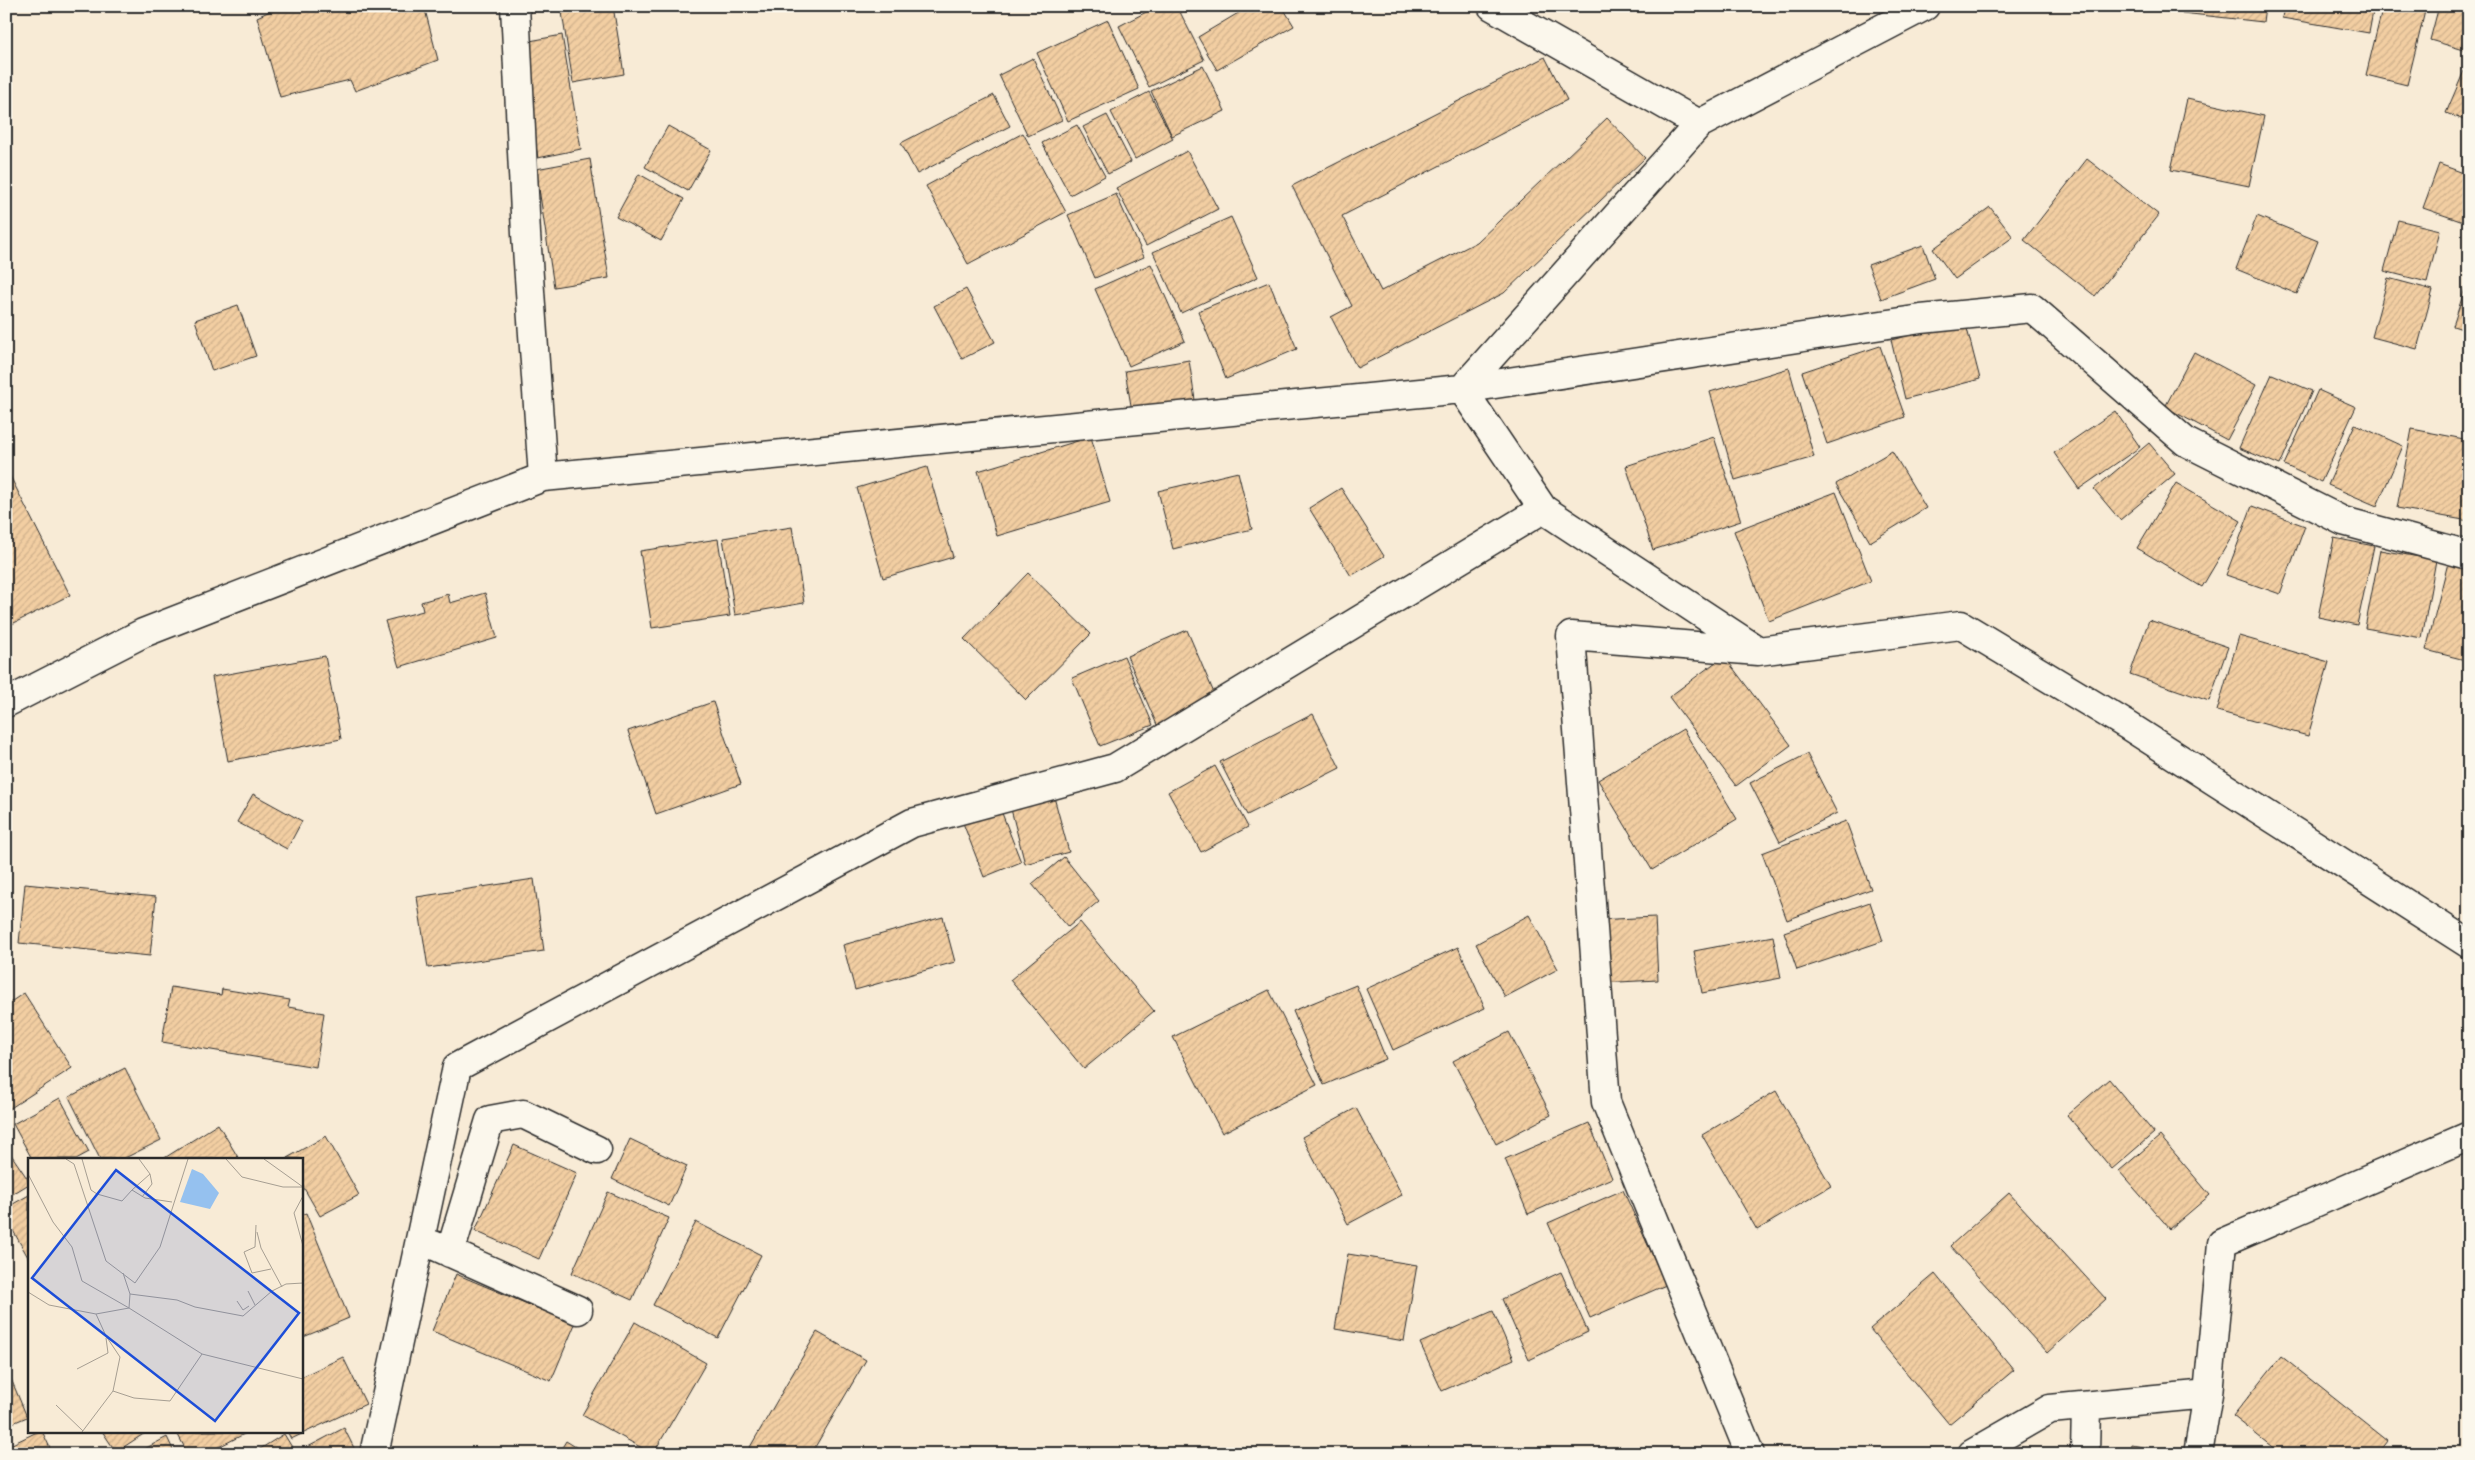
<svg xmlns="http://www.w3.org/2000/svg" width="2475" height="1460" viewBox="0 0 2475 1460" font-family="Pangolin,sans-serif">
<style>
.building{fill:url(#building-hatch);stroke:#2b2b2b}
.lines{fill:none;stroke-linecap:round;stroke-linejoin:round}
.street-casing{stroke:#2b2b2b;stroke-width:31}
.street{stroke:#fbf7ec;stroke-width:28}
.inset-road{fill:none;stroke:#a69e92;stroke-width:1}
.view{fill:#1d4ed8;fill-opacity:0.15;stroke:#1d4ed8;stroke-width:2.5}
.inset-edge{fill:none;stroke:#2b2b2b;stroke-width:2.5}
</style>
<defs>
<pattern id="building-hatch" width="6" height="6" patternUnits="userSpaceOnUse" patternTransform="scale(1.25)"><rect width="6" height="6" fill="#f2cea2"/><path d="M-1 1l2-2M0 6l6-6M5 7l2-2" fill="none" stroke="#d0b18c"/></pattern>
</defs>
<rect width="100%" height="100%" fill="#f8ebd6"/>
<filter id="ink" filterUnits="userSpaceOnUse"><feTurbulence type="fractalNoise" baseFrequency=".02" numOctaves="2"/><feDisplacementMap in="SourceGraphic" scale="10" xChannelSelector="R" yChannelSelector="G"/><feConvolveMatrix kernelMatrix="1 2 1 2 8 2 1 2 1" color-interpolation-filters="sRGB"/></filter>
<g filter="url(#ink)">
<path class="building" d="M281,6H424L438,60L355,91L350,80L280,97L257,17Z
M561,6H613L624,74L573,83Z
M1158,6H1177L1204,60L1149,87L1119,26Z
M1250,6H1282L1294,26L1217,70L1198,37Z
M2183,6H2265L2263,22L2182,13Z
M2284,6H2374L2369,33L2282,18Z
M2383,6L2426,7L2407,85L2366,75Z
M2439,6H2450L2469,12V35L2464,50L2430,40Z
M1108,20L1139,89L1068,121L1037,53Z
M562,35L581,149L538,158L519,43Z
M1545,57L1567,100L1342,216L1381,291L1477,242L1607,118L1645,158L1504,293L1357,368L1331,317L1352,306L1292,186Z
M1033,58L1062,120L1028,136L999,75Z
M1203,66L1225,111L1172,136L1151,91Z
M2464,71L2469,72V122L2446,113Z
M1149,92L1173,139L1135,159L1111,112Z
M994,95L1010,126L917,174L901,143Z
M2187,99L2264,116L2249,186L2171,170Z
M1107,115L1131,162L1108,174L1083,127Z
M1077,125L1105,176L1070,195L1042,143Z
M668,126L711,150L688,191L645,167Z
M1023,133L1066,212L968,264L926,186Z
M1187,151L1218,209L1146,246L1116,188Z
M590,159L609,278L554,287L536,169Z
M2087,159L2159,215L2095,296L2024,240Z
M2439,164L2469,175V224L2423,208Z
M639,174L684,199L661,241L616,217Z
M1116,194L1144,257L1095,278L1068,215Z
M1990,207L2013,237L1955,279L1933,249Z
M2257,216L2318,241L2297,294L2236,269Z
M1231,217L1258,277L1181,313L1153,252Z
M2398,220L2440,230L2427,282L2384,271Z
M1923,245L1935,279L1881,299L1868,265Z
M1151,264L1185,341L1129,366L1095,289Z
M2469,276V331L2453,326Z
M2388,278L2433,290L2417,349L2372,337Z
M1269,282L1297,349L1226,379L1198,311Z
M966,289L995,342L962,359L934,306Z
M238,305L256,356L212,371L195,320Z
M1965,321L1980,379L1905,399L1891,340Z
M1880,346L1905,417L1827,444L1802,372Z
M2194,352L2256,385L2227,440L2165,407Z
M1189,360L1195,400L1132,411L1125,371Z
M1789,368L1814,457L1735,480L1710,392Z
M2272,374L2312,391L2280,465L2239,448Z
M2318,390L2356,407L2321,482L2284,465Z
M2115,411L2140,447L2079,489L2054,453Z
M2355,424L2403,446L2377,506L2328,485Z
M2412,429L2469,440V521L2397,508Z
M1091,437L1110,502L997,536L978,471Z
M1714,437L1741,521L1653,550L1626,466Z
M2149,443L2175,474L2120,520L2094,489Z
M1892,451L1926,508L1870,542L1836,484Z
M927,467L953,557L883,578L857,488Z
M6,468L70,595L6,627Z
M1238,472L1252,529L1173,549L1158,491Z
M2176,483L2241,521L2202,587L2137,548Z
M1341,488L1384,556L1351,576L1309,508Z
M1836,492L1871,581L1769,621L1734,531Z
M2252,506L2305,526L2280,594L2226,575Z
M792,527L804,603L735,615L723,538Z
M2334,538L2374,546L2357,625L2318,617Z
M718,539L730,616L652,628L640,551Z
M2380,550L2436,560L2422,638L2365,628Z
M2450,555L2469,560V661L2426,650Z
M1028,573L1091,634L1026,700L964,639Z
M485,593L497,638L399,667L385,621L423,611L421,602L448,594L450,603Z
M2149,620L2228,647L2209,701L2130,674Z
M1187,630L1217,700L1157,725L1127,656Z
M2239,636L2329,662L2308,736L2217,711Z
M325,656L341,739L228,761L212,677Z
M1124,656L1153,725L1100,746L1072,678Z
M1724,656L1791,745L1736,786L1669,697Z
M713,702L741,784L656,814L628,731Z
M1313,714L1340,768L1247,815L1220,762Z
M1683,729L1737,819L1652,870L1598,780Z
M1807,754L1837,813L1780,842L1750,783Z
M1215,766L1248,827L1201,852L1168,792Z
M253,794L302,821L287,849L237,822Z
M1054,797L1069,852L1025,864L1011,809Z
M1000,808L1021,862L984,877L963,823Z
M1846,821L1871,889L1787,920L1762,853Z
M1064,857L1099,901L1068,927L1032,884Z
M534,879L544,951L428,968L417,897Z
M25,884L156,897L150,956L19,943Z
M1870,902L1883,941L1797,970L1784,932Z
M1529,915L1558,969L1505,997L1476,944Z
M943,917L955,962L855,990L843,945Z
M1655,917L1658,980L1599,983L1596,920Z
M1080,922L1154,1011L1084,1069L1010,980Z
M1773,936L1781,978L1702,993L1694,951Z
M1458,947L1485,1008L1393,1050L1366,989Z
M1356,985L1386,1059L1324,1085L1293,1011Z
M171,987L221,995L222,989L290,1000L288,1007L324,1013L316,1067L162,1042Z
M1269,990L1317,1085L1222,1133L1173,1037Z
M24,993L72,1068L6,1111V1005Z
M1509,1032L1551,1115L1496,1144L1453,1061Z
M125,1068L161,1140L123,1159H100L69,1097Z
M2109,1079L2154,1133L2112,1169L2067,1115Z
M1776,1091L1831,1186L1757,1230L1702,1135Z
M60,1098L89,1152L76,1159H32L13,1124Z
M1356,1108L1402,1195L1348,1224L1302,1137Z
M1589,1123L1612,1178L1528,1214L1505,1159Z
M218,1124L239,1159H163Z
M326,1136L359,1195L320,1216L301,1183V1159L287,1158Z
M2160,1136L2210,1195L2170,1229L2119,1171Z
M630,1139L687,1166L669,1206L612,1179Z
M514,1145L577,1173L539,1259L475,1231Z
M6,1147L29,1181V1184L6,1198Z
M1623,1190L1666,1285L1590,1318L1548,1223Z
M608,1192L669,1218L632,1300L572,1273Z
M2009,1193L2106,1299L2047,1353L1950,1246Z
M29,1195V1259L6,1218V1208Z
M306,1213L349,1318L301,1338V1215Z
M696,1222L761,1255L718,1338L653,1305Z
M1348,1254L1417,1265L1404,1341L1335,1329Z
M1561,1272L1588,1332L1529,1360L1502,1299Z
M456,1274L575,1324L551,1381L432,1331Z
M1935,1274L2014,1370L1949,1424L1870,1329Z
M1493,1311L1514,1359L1442,1391L1420,1343Z
M635,1322L706,1363L653,1454L582,1415Z
M817,1332L866,1360L811,1454H746Z
M2281,1356L2388,1441L2378,1454H2281L2233,1416Z
M343,1357L366,1404L291,1439L287,1431H301V1377Z
M6,1367L27,1417L6,1426Z
M344,1428L357,1454H307L304,1449Z
M39,1431H42L53,1454H6V1447Z
M102,1431H144L145,1433L116,1452Z
M176,1431H250L205,1454H188Z
M284,1434L296,1454H252Z
M167,1437L175,1454H135Z
M566,1441L587,1454H558Z
M2132,1445L2179,1454H2130Z"/>
<g class="lines">
<g class="street-casing">
<path id="street" d="M1492,6L1699,124
M543,477L1462,389L1699,124L1925,6
M1757,650L1543,509L1462,389L1921,319L2032,308L2186,442L2343,521L2469,555
M6,703L143,633L543,477L526,234L515,6
M433,1245L578,1310
M450,1253L490,1120L523,1114L597,1150
M2208,1394L2222,1243L2469,1136
M374,1454L457,1067L912,823L1115,768L1543,509
M1750,1454L1606,1102L1571,636L1758,651L1961,625L2127,725L2469,944
M1972,1454L2050,1409L2208,1394L2198,1454
M2085,1454L2086,1406"/>
</g>
<use href="#street" class="street"/>
</g>
</g>
<g transform="translate(28 1158)">
<rect width="275" height="275" fill="#f8ebd6"/>
<path d="M164,11L175,16L191,35L182,51L152,44Z" fill="#95c1ef"/>
<path class="inset-road" d="M38,1L46,6L78,103L107,125L132,89L160,1M54,1L63,32L69,36L94,43L104,32M111,1L122,16L104,32L117,40L144,44M198,1L214,19L255,29H275M236,1L275,29M0,16L25,64L44,89L54,123L101,150L102,136L95,115M275,38L266,55L275,88M114,39L124,26L122,16M228,67L227,89L216,94L224,115L243,111M229,74L233,90L254,129M220,133L227,147M0,134L21,147L68,156L101,150L174,196M102,136L149,142L167,149L215,158L244,133L258,126L275,125M209,143L215,152L221,148M68,156L78,178L92,199L85,233M49,211L80,195L78,180M28,247L55,273M54,274L85,233L106,240L142,243L174,196L275,221"/>
<path class="view" d="M88,12L271,155L187,263L4,120Z"/>
<rect width="275" height="275" class="inset-edge"/>
</g>
<rect width="2475" height="1460" fill="none" stroke="#fbf7ec" stroke-width="25"/>
<rect x="12" y="12" width="2450" height="1435" fill="none" stroke="#2b2b2b" stroke-width="2" filter="url(#ink)"/>
</svg>
